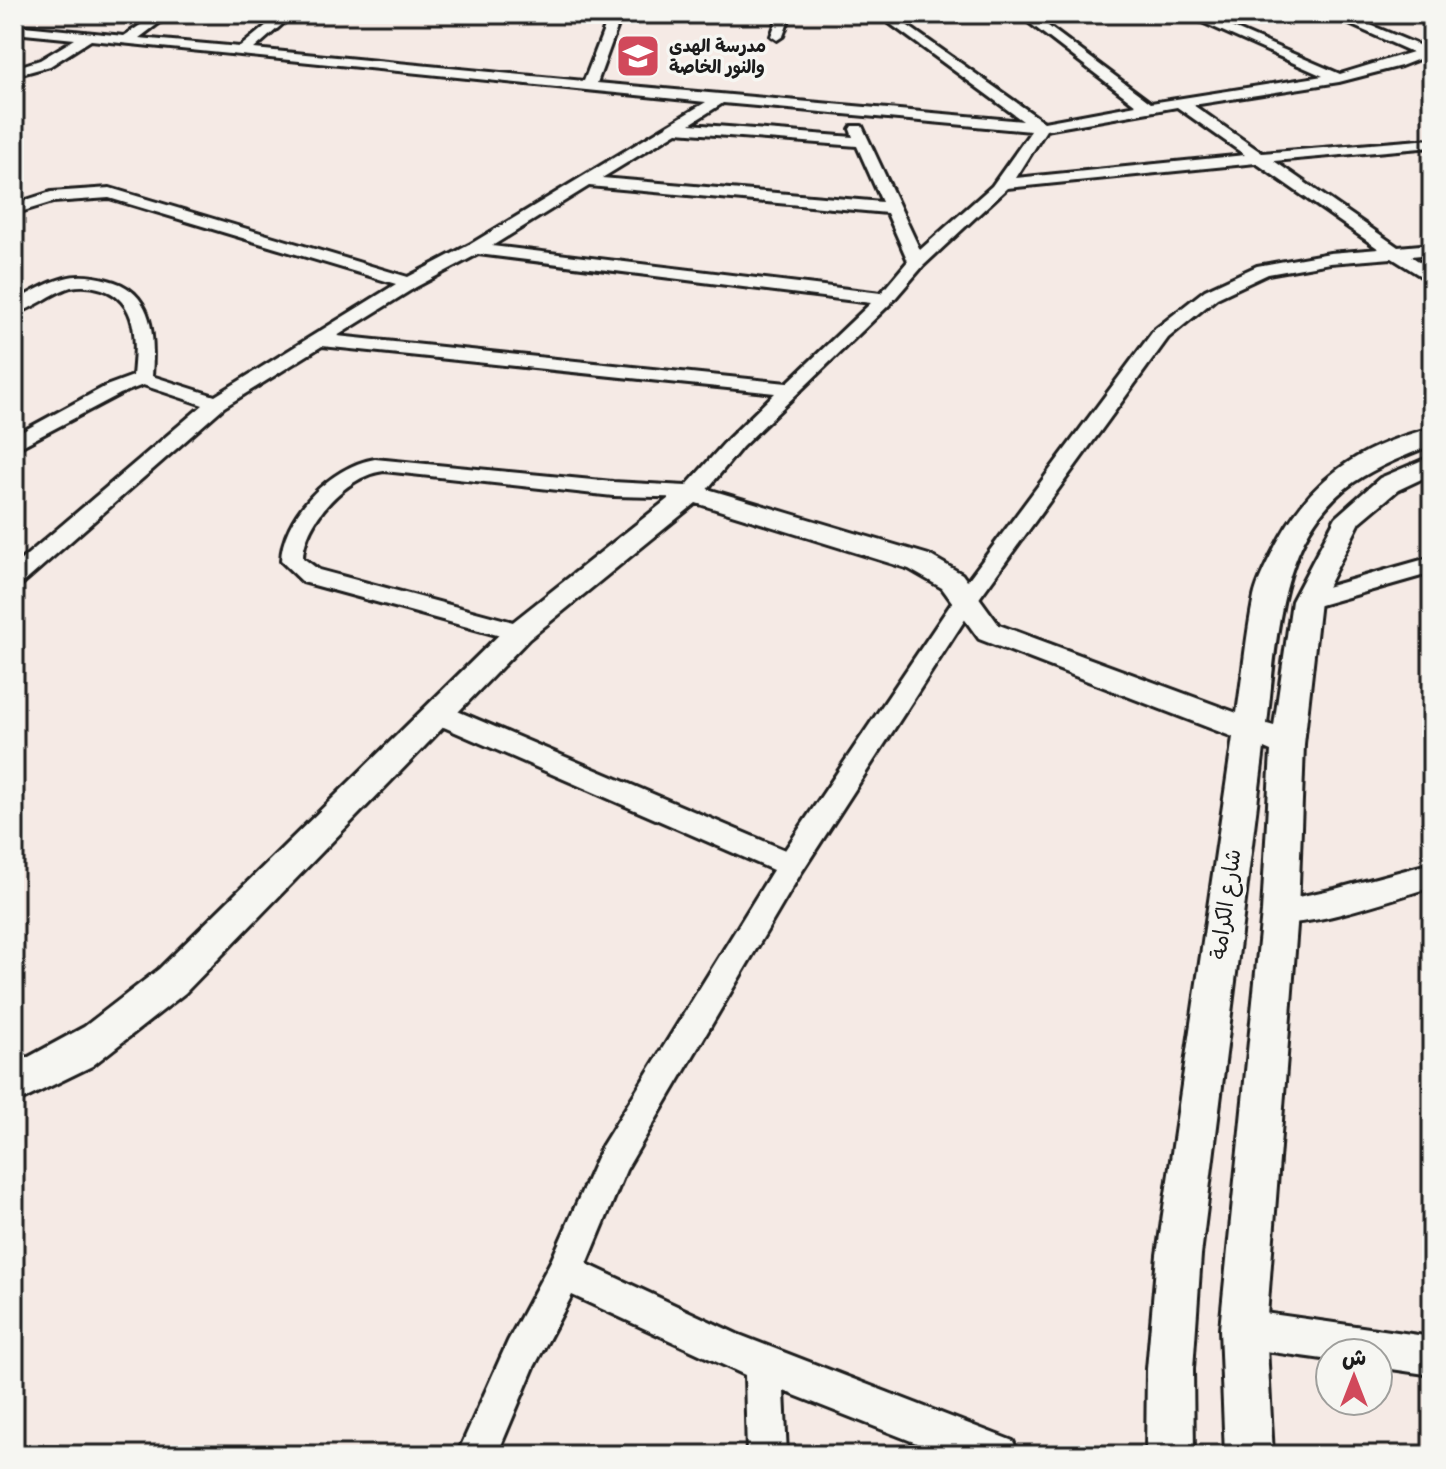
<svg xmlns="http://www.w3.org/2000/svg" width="1446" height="1469" viewBox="0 0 1446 1469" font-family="Delius,'Playpen Sans Arabic',sans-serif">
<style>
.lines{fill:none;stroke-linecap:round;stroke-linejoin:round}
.minor-casing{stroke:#1c1c1c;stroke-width:6}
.tertiary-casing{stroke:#1c1c1c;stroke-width:6}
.minor{fill:#f6f6f2;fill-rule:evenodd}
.tertiary{fill:#f6f6f2;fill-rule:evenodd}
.labels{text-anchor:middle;stroke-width:7;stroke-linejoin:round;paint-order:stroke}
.far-poi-label{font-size:18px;font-weight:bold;fill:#1c1c1c;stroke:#f6f6f2;text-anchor:start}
.street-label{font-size:22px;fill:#1c1c1c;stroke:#f6f6f2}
</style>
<rect width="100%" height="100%" fill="#f5eae5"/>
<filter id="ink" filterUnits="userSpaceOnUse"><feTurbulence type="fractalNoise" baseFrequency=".0125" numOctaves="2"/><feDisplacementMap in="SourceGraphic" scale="16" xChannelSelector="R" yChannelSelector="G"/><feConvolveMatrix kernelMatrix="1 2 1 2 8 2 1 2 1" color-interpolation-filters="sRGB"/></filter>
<g filter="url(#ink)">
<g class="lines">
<g class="minor-casing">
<path id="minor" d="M157,14H171L139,38L240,47L280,14H294L254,49L584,81L610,14H622L597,83L1023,121L877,14H891L1044,122L1136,105L1018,14H1032L1151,103L1323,76L1184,14H1201L1340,74L1412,52L1327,14H1344L1423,47L1432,44V53L1429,55L1401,66L1339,82L1193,105L1262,153L1432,139V147L1274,161L1398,247L1432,244V254L1411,256L1432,270V283L1392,258L1330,263L1268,274L1217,298L1168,338L975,604L801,873L626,1170L587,1264L737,1334L1013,1441L1019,1455H947L784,1391L787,1455H747L745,1375L572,1295L534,1367L497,1455H457L508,1341L552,1259L602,1146L773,870L430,721L426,714L430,707L439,704L448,707L785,850L959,592L1154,330L1205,290L1257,266L1330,253L1379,249L1256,163L1007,188L923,266L891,303L742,447L700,498L613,496L384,471C347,475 304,521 303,558L319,570L528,626L531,632L528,638L519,641L303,582L281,561C282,516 331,466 375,459L613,482L686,486L728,439L775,393L322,346L224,407L22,584L14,586V566L203,405L143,385L120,394L14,450V436L106,386L133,376C136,343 140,302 102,289C93,286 81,285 71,287C51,293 34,309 14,314V302C30,293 46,283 65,278C79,274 93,276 108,280C154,291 155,336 152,376L215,396L396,284L109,198L53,202L14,214V204L51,192L110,188L408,277L469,245L706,102L91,40L50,66L14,76V68L40,60L75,39L14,33V25L124,36ZM723,103L1031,131L992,186L920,250L862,126H852L850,129L853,137L690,124ZM1177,107L1245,155L1016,178L1046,130ZM677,132L857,146L882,202L602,178ZM589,186L887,213L908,261L881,293L492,246ZM478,254L871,303L787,383L337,336L416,287Z
M779,14H791L783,36L777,40L771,36Z
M1411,14L1432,15V23L1413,17Z
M1432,557V573L1306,609L1298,607L1294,601L1298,595Z
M1432,863V887C1397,897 1300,932 1270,921L1265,912L1270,903L1335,889Z
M1243,1310L1432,1337V1375L1378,1367V1353H1330V1360L1243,1348L1230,1342L1224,1329L1230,1316Z"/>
</g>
<g class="tertiary-casing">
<path id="tertiary" d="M1432,428V445C1406,455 1378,466 1354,482C1278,534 1277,641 1267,724L1274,726L1292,601L1336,517L1380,478L1432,456V474L1398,490L1360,522L1320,601L1304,744L1298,912L1266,1329L1273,1455H1225L1220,1329L1262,912L1271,751L1264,748L1201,1255L1193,1369L1194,1455H1146L1147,1369L1157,1255L1233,737L979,639L942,588L909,569L696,503L529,639L185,993L92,1066L14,1104V1065L84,1027L159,969L509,625L683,487L692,485L701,487L929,555L962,574L999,625L1237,713C1243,674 1246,635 1254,597C1257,582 1266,565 1273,551C1307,481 1356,447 1432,428Z"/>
</g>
<use href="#minor" class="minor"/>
<use href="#tertiary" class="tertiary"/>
</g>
</g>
<defs>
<g id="school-square" transform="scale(2.3)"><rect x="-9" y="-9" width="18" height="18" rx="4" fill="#d1495b" stroke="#f6f6f2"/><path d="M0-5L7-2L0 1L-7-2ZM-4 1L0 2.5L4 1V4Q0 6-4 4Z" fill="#fff"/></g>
</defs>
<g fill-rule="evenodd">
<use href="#school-square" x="638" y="56"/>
</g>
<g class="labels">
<g class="far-poi-label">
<text x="669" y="52">مدرسة الهدى<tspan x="669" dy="21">والنور الخاصة</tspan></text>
</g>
<g class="street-label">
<text transform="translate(1225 904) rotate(-82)" y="8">شارع الكرامة</text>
</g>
</g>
<rect width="1446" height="1469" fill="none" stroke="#f6f6f2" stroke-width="48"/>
<rect x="24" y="24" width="1398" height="1421" fill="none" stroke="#1c1c1c" stroke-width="3" filter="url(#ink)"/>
<g transform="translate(1354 1377)"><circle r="38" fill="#f6f6f2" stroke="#9f9f9c" stroke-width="2"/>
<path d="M0-6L14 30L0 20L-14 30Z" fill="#d1495b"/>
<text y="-12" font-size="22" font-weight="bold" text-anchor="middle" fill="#1c1c1c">ش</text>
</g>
</svg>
